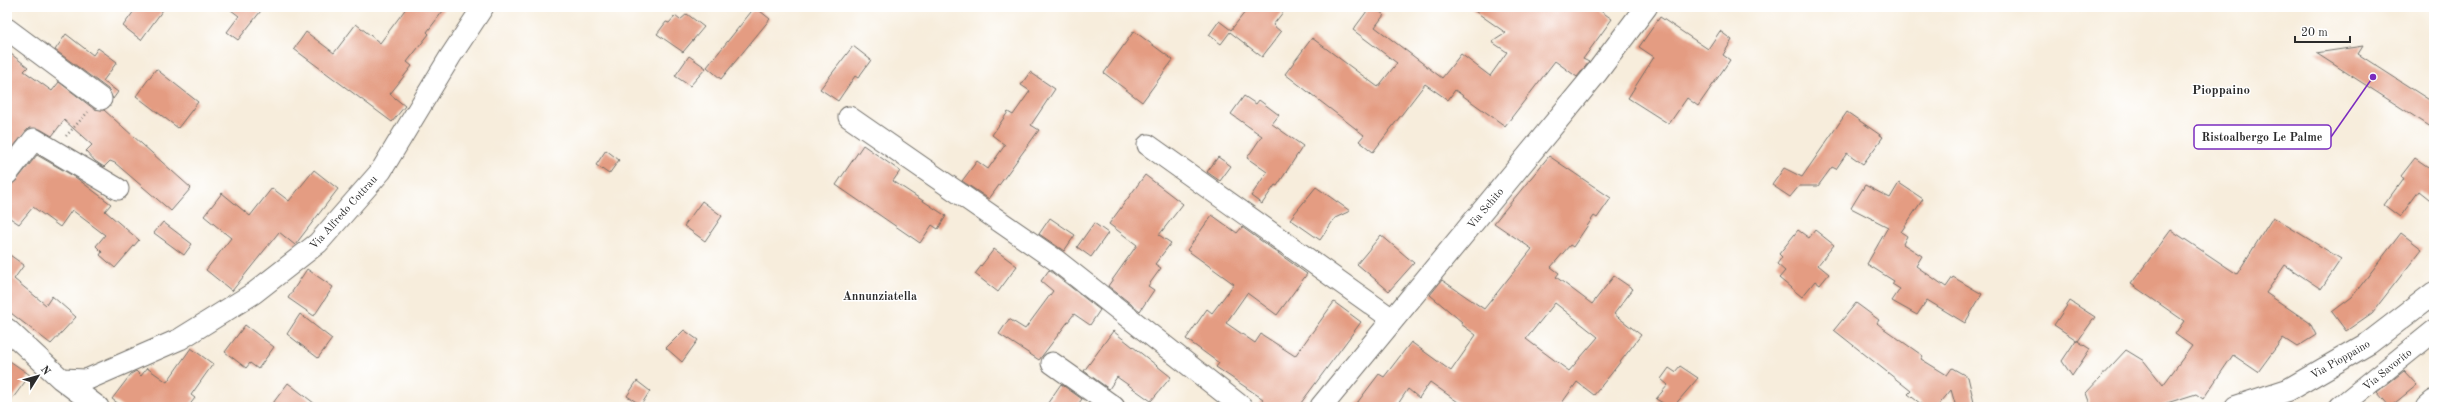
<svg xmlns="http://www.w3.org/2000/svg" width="2441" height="414" viewBox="0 0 2441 414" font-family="'Old Standard TT',serif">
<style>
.building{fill:#e49c82;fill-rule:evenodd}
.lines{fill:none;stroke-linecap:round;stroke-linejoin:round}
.street-casing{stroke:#726f69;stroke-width:23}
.secondary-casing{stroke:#726f69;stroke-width:24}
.highway-casing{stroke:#726f69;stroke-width:24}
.path{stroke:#726f69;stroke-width:2.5;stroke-dasharray:1 3;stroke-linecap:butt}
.street{stroke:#fff;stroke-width:21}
.secondary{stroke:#fff;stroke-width:22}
.highway{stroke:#fff;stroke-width:22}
.labels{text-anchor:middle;stroke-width:3;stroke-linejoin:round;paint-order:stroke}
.street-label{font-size:11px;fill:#2b2b2b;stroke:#fff}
.neighbourhood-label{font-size:12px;font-weight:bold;fill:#2b2b2b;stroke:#fff}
.quarter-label{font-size:13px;font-weight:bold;fill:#2b2b2b;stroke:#fff}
.leader{fill:none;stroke:#7b2cbf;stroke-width:1.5}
.callout-dot{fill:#7b2cbf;stroke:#fff;stroke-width:1.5}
.callout{fill:#fff;stroke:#7b2cbf;stroke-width:1.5}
.callout-label{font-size:12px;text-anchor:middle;font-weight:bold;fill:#2b2b2b}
</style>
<rect width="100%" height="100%" fill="#fff"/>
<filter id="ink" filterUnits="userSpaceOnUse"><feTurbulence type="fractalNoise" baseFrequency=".025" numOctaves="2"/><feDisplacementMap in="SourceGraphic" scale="8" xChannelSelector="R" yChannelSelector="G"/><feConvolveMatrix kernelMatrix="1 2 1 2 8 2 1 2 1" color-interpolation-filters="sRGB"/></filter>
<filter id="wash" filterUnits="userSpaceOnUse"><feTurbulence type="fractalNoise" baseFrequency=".012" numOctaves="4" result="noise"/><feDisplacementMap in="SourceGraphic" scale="16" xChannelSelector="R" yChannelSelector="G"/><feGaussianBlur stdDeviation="0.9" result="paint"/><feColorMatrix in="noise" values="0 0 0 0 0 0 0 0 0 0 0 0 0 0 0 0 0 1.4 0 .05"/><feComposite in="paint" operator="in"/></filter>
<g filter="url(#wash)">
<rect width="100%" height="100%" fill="#f7eddc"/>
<g id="blocks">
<path class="building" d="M137,7H165L141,40L123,26Z
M227,7H264L238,40L227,32L239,16Z
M407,7H446L427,32L429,34L407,62L412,66L390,94L405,106L392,122L294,49L306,32L334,53L356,24L380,43Z
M755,7L770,19L721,79L707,67Z
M1249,7H1287L1273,25L1281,32L1262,57L1230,32L1221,44L1209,35L1219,21L1231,30Z
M1370,7H1374L1384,15L1375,27L1442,78L1461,54L1490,76L1507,52L1492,42L1506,33L1469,7H1595L1612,19L1583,59L1589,62L1577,77L1555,61L1505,126L1455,90L1448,100L1425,84L1373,152L1359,141L1364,135L1285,74L1312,38L1378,87L1397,63L1353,30Z
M687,14L704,27L683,52L657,34L666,22L669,23L675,16L680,20Z
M1660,17L1708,49L1720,31L1732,40L1723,55L1730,60L1698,106L1687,98L1669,124L1628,98L1654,57L1639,47Z
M1134,31L1173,60L1142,102L1104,73Z
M66,34L93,55L98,48L117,62L103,81L118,92L113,99L108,89L55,50Z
M853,46L871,60L858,78L855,76L838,101L820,89Z
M2363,46L2358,54L2434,103V129L2316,53Z
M7,51L28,67L24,71L52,91L59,82L94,109L104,110L191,188L171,211L115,163L110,161L104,167L95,161L86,151L92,145L64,120L52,136L40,129L29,128L13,147L7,142Z
M689,56L706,68L690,86L675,76Z
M156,69L198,102L178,128L136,96Z
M1030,72L1055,89L1031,125L1039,130L989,199L962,181L977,161L988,169L1005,145L992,135L1008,112L1013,115L1030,91L1021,85Z
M1244,96L1256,104L1259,100L1279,115L1272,124L1303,146L1277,186L1275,185L1262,204L1251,196L1267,172L1247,158L1262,136L1231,114Z
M1847,112L1883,137L1863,164L1847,153L1836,169L1832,167L1818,186H1799L1790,197L1772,185L1784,168L1802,177Z
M863,145L900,171L893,181L946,216L938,229L932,225L920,243L836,185Z
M606,150L619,160L609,174L596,165Z
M37,155L75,177L111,204L105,211L139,240L115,268L100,255L102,252L96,246L105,235L72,210L60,227L33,207L19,224L7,216V186L16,181Z
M1549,156L1611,198L1597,218L1594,216L1573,247L1570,245L1551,267L1559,273L1556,277L1592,304L1614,276L1633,289L1614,314L1641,335L1611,374L1594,395L1577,382L1559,407H1465L1430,382L1419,398L1408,389L1396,407H1354L1379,374L1384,377L1411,342L1451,371L1476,335L1461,324L1462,322L1430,295L1442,280L1484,309L1532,249L1494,223ZM1555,303L1598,337L1569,371L1526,339Z
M1218,157L1231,166L1220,181L1207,172Z
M2415,158L2434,171V203L2419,191L2400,217L2384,205L2403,179L2401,176Z
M314,170L338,189L295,245L279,232L232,291L206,270L231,238L204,216L222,193L250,216L272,188L289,201Z
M1145,175L1183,204L1159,235L1171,243L1155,264L1161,268L1148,286L1154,290L1140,311L1108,286L1137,245L1109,224Z
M1899,183L1923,199L1901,232L1907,236L1903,244L1922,256L1916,266L1946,287L1953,277L1982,294L1965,323L1927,300L1917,315L1892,301L1900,289L1892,284L1894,281L1867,264L1888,227L1851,208L1865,185L1890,198Z
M1316,187L1350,211L1335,218L1320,240L1290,219Z
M702,201L722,216L705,241L684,226Z
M1212,215L1237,233L1242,227L1307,274L1277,315L1247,293L1226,323L1255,343L1261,334L1295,356L1334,302L1361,322L1298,407H1257L1263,399L1216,367L1219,363L1186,339L1207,309L1212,313L1234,284L1187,250Z
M2273,217L2341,259L2321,289L2285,265L2266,293L2310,323L2316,335L2297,347L2283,338L2258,372L2233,355L2203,399L2196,394L2154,407H2091L2086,393L2126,350L2144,361L2163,385L2192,346L2175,334L2184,321L2131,284L2171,230L2237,274Z
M1050,218L1075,235L1064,251L1039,234Z
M163,222L192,244L184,255L154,233Z
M1094,223L1108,233L1091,257L1077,247Z
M1798,230L1809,238L1815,230L1834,245L1818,265L1829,274L1820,285L1815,281L1802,297L1779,278L1785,271L1777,264L1782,257L1779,254Z
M2401,233L2422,249L2372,313L2346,331L2332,312L2352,297Z
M1381,235L1414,263L1389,291L1357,264Z
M994,249L1017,266L998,292L975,274Z
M7,253L24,265L14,279L46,305L52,296L76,317L51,344L7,310Z
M307,269L333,287L314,316L288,298Z
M1049,270L1100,310L1090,325L1074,314L1039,360L999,334L1009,319L1025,329L1053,291L1041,281Z
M2070,301L2095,317L2078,341L2054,325Z
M1856,303L1879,320L1877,323L1883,328L1923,356L1921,359L1947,375L1952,368L1968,377L1975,407H1956L1951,390L1937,407H1925L1908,394L1911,391L1834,330Z
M300,314L332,339L318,358L287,334Z
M245,325L274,347L258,369L250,363L246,368L225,352Z
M684,330L698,340L682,362L666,348Z
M1113,331L1171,377L1151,401L1117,377L1109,389L1084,371Z
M2076,340L2090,349L2072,376L2062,361Z
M191,348L213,364L191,395L195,398L188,407H123L112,399L131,374L136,371L141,376L147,368L167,382Z
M7,359L30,375L7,406Z
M1680,366L1698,378L1673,407H1670L1656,399L1668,385L1661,379L1669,368L1675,372Z
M2404,371L2417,385L2390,407L2377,392Z
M637,381L650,391L641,405L627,396Z
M288,383L319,407H270Z
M1061,384L1082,399L1076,407H1045Z"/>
</g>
</g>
<g filter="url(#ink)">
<use href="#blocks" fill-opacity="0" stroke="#726f69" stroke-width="1"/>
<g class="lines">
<g class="street-casing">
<path id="street" d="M7,29L101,99
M849,117L1057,261L1242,407
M1148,145L1392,319
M7,174L34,139L118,189
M7,329L61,379L98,407
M1052,363L1114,407
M61,379L86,380L180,339L254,293L318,243L381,171L450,57L483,7
M2340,407L2434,331"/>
</g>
<g class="secondary-casing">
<path id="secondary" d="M1321,407L1597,72L1646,7
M2236,407L2288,390L2369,343L2434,293"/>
</g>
<g class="highway-casing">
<path id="highway" d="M2427,407L2434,401"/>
</g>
<path class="path" d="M66,136L88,112"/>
<use href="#street" class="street"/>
<use href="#secondary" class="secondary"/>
<use href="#highway" class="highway"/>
</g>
</g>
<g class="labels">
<g class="street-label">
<text transform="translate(1485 208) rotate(-50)" y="4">Via Schito</text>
<text transform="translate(343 212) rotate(-48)" y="4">Via Alfredo Cottrau</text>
<text transform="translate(2340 359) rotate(-30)" y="4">Via Pioppaino</text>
<text transform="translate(2387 369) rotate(-39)" y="4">Via Savorito</text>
</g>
<g class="neighbourhood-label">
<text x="880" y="300">Annunziatella</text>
</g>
<g class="quarter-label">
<text x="2221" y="94">Pioppaino</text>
</g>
</g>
<path class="leader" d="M2373 77L2331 137"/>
<circle class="callout-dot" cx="2373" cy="77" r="4"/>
<rect class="callout" x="2194" y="125" width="137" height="24" rx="4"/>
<g class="callout-label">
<text x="2262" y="141">Ristoalbergo Le Palme</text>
</g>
<rect width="2441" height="414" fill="none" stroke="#fff" stroke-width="24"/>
<g transform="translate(38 376) rotate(53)" stroke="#ffffff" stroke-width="3" paint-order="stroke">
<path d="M0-3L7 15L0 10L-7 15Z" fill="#2b2b2b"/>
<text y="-6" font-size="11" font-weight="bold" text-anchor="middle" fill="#2b2b2b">N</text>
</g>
<path d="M2295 36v6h55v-6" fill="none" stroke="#2b2b2b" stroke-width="2"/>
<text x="2301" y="36" font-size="12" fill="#2b2b2b" stroke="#ffffff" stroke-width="3" paint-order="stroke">20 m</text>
</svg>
